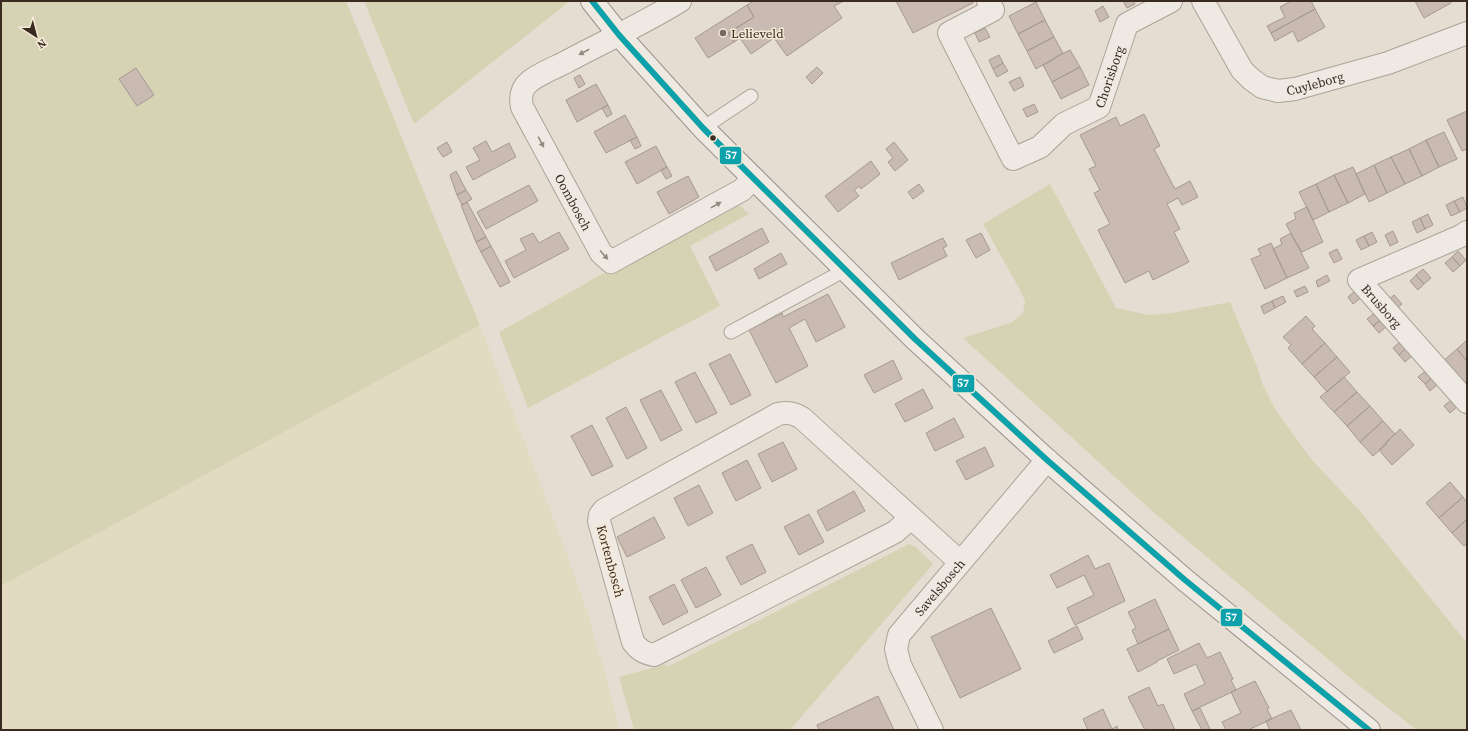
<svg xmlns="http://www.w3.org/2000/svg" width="1468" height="731" viewBox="0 0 1468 731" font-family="'Source Serif 4',serif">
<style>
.farmland{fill:#e3dac2}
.green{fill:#d6d3b4}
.building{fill:#c9bbb2;stroke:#a69990}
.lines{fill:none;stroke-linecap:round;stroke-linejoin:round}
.lane-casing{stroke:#aba399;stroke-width:15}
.street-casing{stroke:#aba399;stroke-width:24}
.secondary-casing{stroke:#9a928a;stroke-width:24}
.lane{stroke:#eee9e2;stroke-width:13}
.street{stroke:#eee9e2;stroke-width:22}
.secondary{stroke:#eee9e2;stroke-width:22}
.bus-1-casing{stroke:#f5ead8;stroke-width:9}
.bus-1{stroke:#0ca1ab;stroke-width:6}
.oneway{fill:#948a82}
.poi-dot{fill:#76695f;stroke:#f5ead8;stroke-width:1.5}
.bus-dot{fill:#3a2b21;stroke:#f5ead8;stroke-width:1.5}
.labels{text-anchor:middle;stroke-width:3;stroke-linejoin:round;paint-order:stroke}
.poi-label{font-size:13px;fill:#3a2b21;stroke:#f5ead8;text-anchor:start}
.street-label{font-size:13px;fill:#3a2b21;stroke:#f5ead8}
.line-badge{stroke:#f5ead8;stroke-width:1.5}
.badge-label{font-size:11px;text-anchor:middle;font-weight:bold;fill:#fff}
</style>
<rect width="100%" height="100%" fill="#e5ddd1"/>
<path class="farmland" d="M480,325L564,546L587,611L605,673L620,730H1V586Z"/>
<path class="green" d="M1,1H346L439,229L480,325L1,586Z
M364,1H570L414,124Z
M1050,184L1116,308L1149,315L1172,313L1230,302L1256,364L1263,385L1275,409L1312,460L1360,511L1467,643V730H1417L1361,687L1151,510L963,338L1013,322L1023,313L1025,301L1019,288L983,224Z
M731,198L749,214L690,246L720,306L528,408L499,332L679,231Z
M909,544L916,547L933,564L790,730H634L619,677L666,664L667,667Z"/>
<path class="building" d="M754,1H844L834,6L842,18L787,56L774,38L751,54L740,38L734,42L728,33L754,17L747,5Z
M896,1H972L973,3L913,33Z
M1123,1H1133L1135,4L1127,8Z
M1291,1H1311L1315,9L1271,33L1267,26L1285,17L1280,7Z
M1415,1H1450L1451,3L1424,18Z
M1036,2L1045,20L1018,34L1009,16Z
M747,5L754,17L728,33L734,42L708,58L695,38Z
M1103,6L1109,17L1100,22L1095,11Z
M1315,9L1325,27L1298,42L1293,31L1275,41L1271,33Z
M1045,20L1054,37L1027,51L1018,34Z
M985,28L990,37L979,42L975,33Z
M1054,37L1063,53L1036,69L1027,51Z
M1070,50L1080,67L1052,82L1043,65L1055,59L1054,58Z
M999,55L1003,63L993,69L989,60Z
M1003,63L1008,71L997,77L993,69Z
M817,67L823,73L812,84L806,77Z
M1080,67L1089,85L1061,99L1052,82Z
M136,68L154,95L137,106L119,79Z
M580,75L585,84L579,88L574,78Z
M1020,77L1024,86L1014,91L1009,82Z
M596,84L608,105L577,122L566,100Z
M1034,104L1038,112L1027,117L1023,109Z
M608,105L612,114L607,117L602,108Z
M1467,111V149L1462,151L1447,120Z
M1144,114L1160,146L1154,149L1175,189L1190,181L1198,197L1182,205L1178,198L1167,204L1180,229L1174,232L1189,262L1153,280L1149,271L1125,283L1098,230L1110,224L1094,193L1100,190L1089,169L1096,166L1080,135L1116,117L1120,126Z
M625,115L637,137L606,153L594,132Z
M1444,132L1457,159L1439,167L1426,140Z
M637,137L641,146L635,149L630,140Z
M1426,140L1439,167L1422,176L1409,149Z
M486,141L492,152L509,143L516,157L473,180L466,167L480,160L473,148Z
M447,142L452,152L443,157L437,148Z
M894,142L908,160L895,171L888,162L893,158L886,149Z
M656,146L667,167L637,184L625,162Z
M1409,149L1422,176L1405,184L1391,157Z
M1391,157L1405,184L1387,193L1374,165Z
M871,161L880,174L861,189L860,186L854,190L859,196L838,212L825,196Z
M1374,165L1387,193L1369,202L1356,174Z
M667,167L672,176L666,179L661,170Z
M1353,167L1365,194L1348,203L1334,175Z
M456,171L466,190L457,195L450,175Z
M1334,175L1348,203L1329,212L1316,184Z
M688,176L699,197L669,214L657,192Z
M919,184L924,191L913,199L908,192Z
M1316,184L1329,212L1313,220L1299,192Z
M529,185L538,201L486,229L477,212Z
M466,190L472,199L462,205L457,195Z
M1463,197L1467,208L1460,212L1454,201Z
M1454,201L1460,212L1451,216L1446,205Z
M467,202L486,237L476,242L461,205Z
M1307,207L1323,242L1302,252L1298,245H1297L1286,224L1296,219L1294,213Z
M1428,214L1433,225L1425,229L1420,218Z
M1420,218L1425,229L1417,233L1412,222Z
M762,228L769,242L716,271L709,257Z
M1393,231L1398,242L1390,246L1385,235Z
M559,232L569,249L514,278L505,261L526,250L520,239L533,233L539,243Z
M1372,232L1377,242L1369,246L1364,236Z
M981,233L990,250L976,258L966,240Z
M1291,233L1309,268L1287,278L1273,249L1282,244L1280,239Z
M1364,236L1369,246L1361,250L1356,240Z
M486,237L491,246L481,252L476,242Z
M943,238L947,246L943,248L947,256L899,280L891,263Z
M1271,243L1287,278L1265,289L1251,259L1261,255L1258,249Z
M491,246L510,282L500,287L481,252Z
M1337,249L1342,259L1334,263L1329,253Z
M1458,251L1466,260L1460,266L1452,257Z
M781,253L787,264L759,279L754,269Z
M1452,257L1460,266L1453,272L1445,263Z
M1423,269L1431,278L1424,284L1416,275Z
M1327,275L1330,281L1318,287L1316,281Z
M1416,275L1424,284L1418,290L1410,281Z
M1305,286L1308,292L1297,297L1294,291Z
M1356,290L1362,297L1353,304L1348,297Z
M828,294L845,327L816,342L805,319L789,328L808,366L776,383L749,330L782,313L783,317Z
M1394,295L1402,304L1395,310L1387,301Z
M1283,296L1286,302L1275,308L1272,301Z
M1272,301L1275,308L1264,314L1261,306Z
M1376,312L1382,319L1373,326L1367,319Z
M1306,316L1315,326L1312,329L1325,343L1302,364L1288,348L1291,345L1283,337Z
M1382,319L1388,325L1379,333L1373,326Z
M1467,340V361L1457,349Z
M1401,341L1407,347L1399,355L1393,348Z
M1325,343L1337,357L1314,377L1302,364Z
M1407,347L1414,354L1405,362L1399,355Z
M1457,349L1467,361V381L1462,385L1442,362Z
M730,354L751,395L731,405L709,364Z
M1337,357L1350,372L1327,392L1314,377Z
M893,360L902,379L874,393L864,375Z
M1427,370L1433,377L1425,384L1418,377Z
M695,372L717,413L696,423L675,382Z
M1344,377L1357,392L1334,412L1320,397Z
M1433,377L1439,383L1430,391L1425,384Z
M923,389L933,408L905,422L895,404Z
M661,390L682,430L661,441L640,400Z
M1357,392L1370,406L1347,426L1334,412Z
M1453,398L1459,405L1450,413L1444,406Z
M1370,406L1383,421L1360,442L1347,426Z
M626,407L647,448L627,459L606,418Z
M954,418L964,437L935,451L926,433Z
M1383,421L1395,434L1386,442L1387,444L1373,456L1360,442Z
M592,425L613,466L592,476L571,436Z
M1400,429L1414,445L1392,465L1379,450Z
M783,442L797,469L772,482L758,454Z
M985,447L994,466L966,480L956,461Z
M747,460L761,488L736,501L722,473Z
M1450,482L1463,497L1439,518L1426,503Z
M699,485L713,513L688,526L674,498Z
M854,491L865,511L827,531L817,511Z
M1463,497L1467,502V519L1452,533L1439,518Z
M809,514L824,542L799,555L784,527Z
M654,517L665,538L627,557L617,537Z
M1467,519V544L1464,546L1452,533Z
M752,544L766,572L741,585L726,557Z
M1088,555L1095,569L1109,563L1125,601L1075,625L1067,608L1094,595L1084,575L1057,588L1050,575Z
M706,567L721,595L696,608L681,580Z
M674,584L688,612L663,625L649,597Z
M1155,599L1169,629L1138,644L1132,630L1136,628L1128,612Z
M991,608L1021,669L960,698L931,637Z
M1077,626L1083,639L1054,653L1048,641Z
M1169,629L1179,650L1157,661V662L1138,672L1127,649Z
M1199,643L1207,658L1220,652L1233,679L1231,680L1236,690L1192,711L1184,694L1205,684L1196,664L1174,674L1167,659Z
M1255,681L1269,708L1267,709L1272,719L1248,730H1226L1222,722L1241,713L1231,692Z
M1149,687L1158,706L1163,704L1175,730H1145L1128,697Z
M878,696L894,730H819L817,725Z
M1200,708L1210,729L1207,730H1202L1192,711Z
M1103,709L1112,729L1117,726L1118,730H1088L1083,719Z
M1291,710L1301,730H1270L1266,721Z"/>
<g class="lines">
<g class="lane-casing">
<path id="lane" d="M703,128L751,96
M731,332L845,270"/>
</g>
<g class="street-casing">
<g id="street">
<path id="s1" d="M680,1C643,24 603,42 564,63C554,68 537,75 529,82C521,89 520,97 522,107L601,253L611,262L742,190L753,178"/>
<path id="s2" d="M988,1L993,10L949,33L1013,159L1040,147L1064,124L1099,107L1127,24L1171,1"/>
<path id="s3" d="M1203,1L1242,70L1251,79L1262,87L1278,91L1295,89L1388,63L1467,33"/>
<path id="s4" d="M1467,232L1461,236L1359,280L1467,402"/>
<path d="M911,518L895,532L654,655C644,653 639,650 633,642L599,521L600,515L604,510L778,414C788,412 793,413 802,418L960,562"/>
<path id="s5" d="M932,730L900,665L896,649L899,635L1047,460"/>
</g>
</g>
<g class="secondary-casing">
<path id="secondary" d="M592,1L619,35L703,128L915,339L1047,460L1185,580L1369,730"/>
</g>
<use href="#lane" class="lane"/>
<use href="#street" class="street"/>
<use href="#secondary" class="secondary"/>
<g class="bus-1-casing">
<path id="bus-1" d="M592,1L619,35L703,128L915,339L1047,460L1185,580L1369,730"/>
</g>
<use href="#bus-1" class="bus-1"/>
</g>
<defs><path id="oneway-solid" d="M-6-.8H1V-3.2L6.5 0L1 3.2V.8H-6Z"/></defs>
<g class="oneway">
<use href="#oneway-solid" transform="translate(584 52) rotate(152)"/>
<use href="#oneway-solid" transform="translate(541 142) rotate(62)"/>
<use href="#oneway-solid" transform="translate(716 205) rotate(-29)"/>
<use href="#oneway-solid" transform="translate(604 255) rotate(48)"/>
</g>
<circle class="poi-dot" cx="723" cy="33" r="4"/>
<circle class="bus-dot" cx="713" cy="138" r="3.5"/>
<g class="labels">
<g class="poi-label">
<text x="731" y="38">Lelieveld</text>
</g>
<g class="street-label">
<text dy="5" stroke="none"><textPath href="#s2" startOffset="335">Chorisborg</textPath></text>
<text dy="5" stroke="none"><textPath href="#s3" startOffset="160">Cuyleborg</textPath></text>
<text dy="5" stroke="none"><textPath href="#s1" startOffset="307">Oombosch</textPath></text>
<text dy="5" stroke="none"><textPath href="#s4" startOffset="153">Brusborg</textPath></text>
<text transform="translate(611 561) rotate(75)" y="5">Kortenbosch</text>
<text dy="5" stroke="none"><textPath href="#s5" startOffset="166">Savelsbosch</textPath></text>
</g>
</g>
<g class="line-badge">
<rect x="719" y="146" width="23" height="19" rx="4" fill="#0ca1ab"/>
<rect x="952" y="374" width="23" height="19" rx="4" fill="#0ca1ab"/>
<rect x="1220" y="608" width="23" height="19" rx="4" fill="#0ca1ab"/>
</g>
<g class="badge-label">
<text x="731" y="159">57</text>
<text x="963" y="387">57</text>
<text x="1231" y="621">57</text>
</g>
<rect width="1468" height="731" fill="none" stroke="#3a2b21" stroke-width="4"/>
<g transform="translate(36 36) rotate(144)" stroke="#f5ead8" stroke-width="3" paint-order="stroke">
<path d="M0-3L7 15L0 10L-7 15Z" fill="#3a2b21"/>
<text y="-6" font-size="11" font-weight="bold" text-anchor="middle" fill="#3a2b21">N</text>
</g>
</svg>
